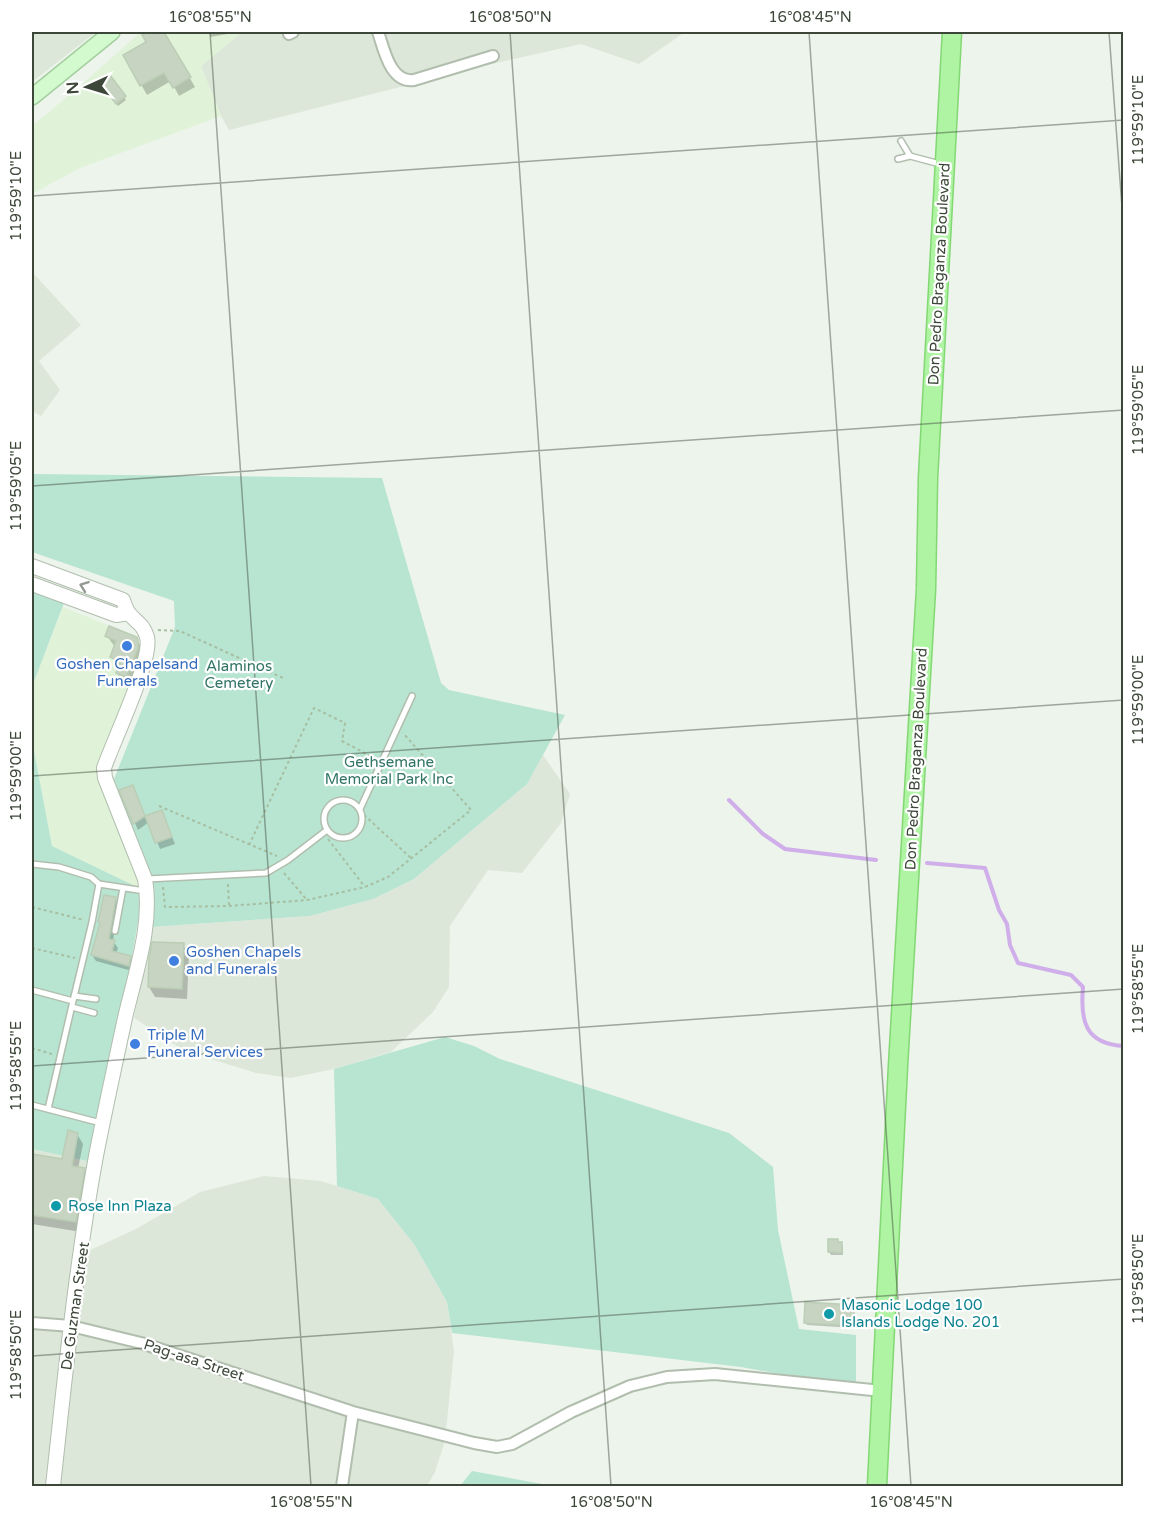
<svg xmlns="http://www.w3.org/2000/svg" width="1155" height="1518" viewBox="0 0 1155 1518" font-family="'Varela Round',sans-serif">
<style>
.residential{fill:#dce7d9}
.commercial{fill:#e0f3d8}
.green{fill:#b8e4d2}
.shadow{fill:#0003}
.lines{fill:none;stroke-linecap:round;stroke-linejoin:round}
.stream{stroke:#cfaeea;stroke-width:4}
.building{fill:#c6d4c1;stroke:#bbceb5;stroke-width:1.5}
.service-casing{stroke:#b1beae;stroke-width:8}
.minor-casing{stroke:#b1beae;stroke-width:14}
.tertiary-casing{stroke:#b1beae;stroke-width:16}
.secondary-casing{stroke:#a4cf9f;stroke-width:18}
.primary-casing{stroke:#83d874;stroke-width:21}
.path{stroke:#a7bfa1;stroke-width:2;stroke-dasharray:3 3;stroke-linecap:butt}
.service{stroke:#fff;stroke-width:5}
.minor{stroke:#fff;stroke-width:10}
.tertiary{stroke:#fff;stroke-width:14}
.secondary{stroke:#d3f9cf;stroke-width:15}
.primary{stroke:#aef4a3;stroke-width:18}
.oneway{stroke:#949a92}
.ticks{fill:none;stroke:#3d4739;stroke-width:1.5;stroke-opacity:0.45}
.shop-dot{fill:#3f7fe0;stroke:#fff;stroke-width:2}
.culture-dot{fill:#0f9aa8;stroke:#fff;stroke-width:2}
.labels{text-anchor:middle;stroke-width:4.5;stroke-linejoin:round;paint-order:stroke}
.street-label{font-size:15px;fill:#3d4739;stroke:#fff}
.shop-label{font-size:15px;fill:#366cbe;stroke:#fff;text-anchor:start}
.park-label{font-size:15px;fill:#327465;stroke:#fff}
.culture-label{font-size:15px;fill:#0d838f;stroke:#fff;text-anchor:start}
.neatline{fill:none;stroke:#3d4739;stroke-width:2}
.ticks-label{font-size:15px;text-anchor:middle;fill:#3d4739}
</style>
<rect width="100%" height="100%" fill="#ecf4eb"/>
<path class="residential" d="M32,32H96L32,82Z
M242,32H685L639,64L581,44L496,63L229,130L221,116L201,66Z
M32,272L81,325L39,361L60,390L41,416L32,411Z
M543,755L570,794L561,823L522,873L488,870L450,926L449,987L433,1012L391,1052L334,1069L291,1078L256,1073L185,1051L134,1018L150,927L310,916L373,899L414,879L527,784Z
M32,1149L95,1163L86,1252L136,1229L200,1192L264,1176L321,1181L378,1199L414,1244L447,1302L454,1351L445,1441L435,1472L427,1486H59L71,1326L32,1322Z
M32,1324L66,1329L49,1486H32Z"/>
<path class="commercial" d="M141,32H242L201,66L221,116L80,168L32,194V126L79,87Z
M63,607L137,637L143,648L114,724L98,773L141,885L137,887L52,846L32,740V687Z"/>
<path class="green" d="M32,474L382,478L441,683L449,690L565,715L527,784L414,879L373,899L310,916L150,927L137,846L114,779L175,627L174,601L32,552Z
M32,590L64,603L32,687Z
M32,740L52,846L141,889L142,898L124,1003L90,1159L87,1161L32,1149Z
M445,1037L474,1046L500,1059L729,1133L773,1167L778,1230L799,1329L856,1335V1388L741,1367L452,1333L447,1302L414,1244L378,1199L337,1186L334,1069Z
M472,1471L553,1486H460Z"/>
<path class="shadow" d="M151,32H163L195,87L179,96L171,81L147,95L125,56L148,42L144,35Z
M208,32H238L211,37Z
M110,77L126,100L118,106L103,86Z
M107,636L136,638L142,649L132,687L123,683L117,673L119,668L112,657L115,647Z
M121,790L136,793L145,818L162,812L175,844L160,849L149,822L138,830Z
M115,899L119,905L113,941L118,948L116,954L130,958L134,964L132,971L96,961L92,955L101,924Z
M183,945L189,955L187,999L155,997L149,987Z
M77,1134L83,1144L78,1169L84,1170L90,1180L81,1232L32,1224V1156L63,1161Z
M838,1243L843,1246V1255H831L829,1252Z
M853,1306L855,1309L854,1328L807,1325L805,1322Z"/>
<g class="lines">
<path class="stream" d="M729,800L763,834L785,849L876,860
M927,863L985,868L999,910L1007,924L1010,945L1018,963L1071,975L1083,987C1080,1021 1085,1044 1124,1046"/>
</g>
<path class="building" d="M148,32H164L191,77L173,88L164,73L140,86L123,55L146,42L142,35Z
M110,75L126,96L116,104L100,83Z
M109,626L137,637L138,640V649L126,677L116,673L120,661L110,657L116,641L105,636Z
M133,785L145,816L133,824L119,790Z
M162,810L172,837L155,843L145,816Z
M104,895L116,897L109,939L115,940L112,951L131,956L129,966L91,955L100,923L98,922Z
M152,942L184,943L182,989L148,987L149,958Z
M68,1130L78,1133L72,1166L85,1168L76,1222L32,1215V1154L62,1159Z
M828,1239H838V1242H842V1253L828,1252Z
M805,1302L854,1305L853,1326L804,1323Z"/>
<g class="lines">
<g class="service-casing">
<path id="service" d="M901,141L910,156L940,164
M898,159L910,156
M324 819a19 19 0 1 1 38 0a19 19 0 1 1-38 0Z
M360,809L412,696
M32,864L59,867L91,877L99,884L145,891
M147,879L266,873L288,860L327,830
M115,931L123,888
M32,990L73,1001L48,1109
M74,996L96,999
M73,1001L92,922L99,884
M72,1007L94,1013
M32,1105L101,1123"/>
</g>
<g class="minor-casing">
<path id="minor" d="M378,32C384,49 390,83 414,80L493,56
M289,34L293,32
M32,1323L71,1326L141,1343L353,1412L474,1443L497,1447L512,1444L571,1412L630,1386L667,1377L715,1374L882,1391
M342,1486L353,1412"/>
</g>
<g class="tertiary-casing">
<path id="tertiary" d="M32,566L123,600C124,603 126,609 128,612C135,622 143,623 147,637C153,659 113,741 104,768L105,778L145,879C153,925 135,974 125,1018C115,1064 105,1110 96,1156C76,1265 65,1376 53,1486
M32,584L116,615L128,613"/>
</g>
<g class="secondary-casing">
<path id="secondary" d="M32,97L112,32"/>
</g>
<g class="primary-casing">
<path id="primary" d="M877,1486L898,1066L926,589L928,478L952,32"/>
</g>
<path class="path" d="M158,630L180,631L283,678
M159,806L277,856
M364,815L412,859
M328,839L365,887
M249,845L314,708L345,723L342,741L374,758
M284,873L307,900
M228,884L229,906
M163,887L165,907L229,906L307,900L365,887L388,877L471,810L403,733
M32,907L84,920
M32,948L75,958
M32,1048L52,1054"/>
<use href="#service" class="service"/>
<use href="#minor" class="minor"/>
<use href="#tertiary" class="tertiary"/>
<use href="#secondary" class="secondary"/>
<use href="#primary" class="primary"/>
</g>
<defs><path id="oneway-chevron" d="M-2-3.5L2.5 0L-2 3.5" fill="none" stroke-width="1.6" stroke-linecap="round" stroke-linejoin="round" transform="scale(1.5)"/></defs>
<use class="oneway" href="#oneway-chevron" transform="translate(84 586) rotate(-160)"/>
<path class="ticks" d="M210,32L311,1486M510,32L611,1486M809,32L911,1486M1109,32L1124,234M32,196L1124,120M32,486L1124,410M32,776L1124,700M32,1066L1124,989M32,1356L1124,1279"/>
<g class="shop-dot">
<circle cx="127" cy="646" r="6"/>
<circle cx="174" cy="961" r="6"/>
<circle cx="135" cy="1044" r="6"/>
</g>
<g class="culture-dot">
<circle cx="56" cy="1206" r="6"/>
<circle cx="829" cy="1314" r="6"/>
</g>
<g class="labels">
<g class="street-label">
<text transform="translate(939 274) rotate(-87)" y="5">Don Pedro Braganza Boulevard</text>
<text transform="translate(916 759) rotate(-87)" y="5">Don Pedro Braganza Boulevard</text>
<text transform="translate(75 1306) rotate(-82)" y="5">De Guzman Street</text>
<text transform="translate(194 1360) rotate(18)" y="5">Pag-asa Street</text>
</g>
<g class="shop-label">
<text x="127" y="669" text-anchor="middle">Goshen Chapelsand<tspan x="127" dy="17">Funerals</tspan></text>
<text x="186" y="957">Goshen Chapels<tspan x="186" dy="17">and Funerals</tspan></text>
<text x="147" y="1040">Triple M<tspan x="147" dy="17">Funeral Services</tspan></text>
</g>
<g class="park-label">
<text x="239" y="671">Alaminos<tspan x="239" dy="17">Cemetery</tspan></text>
<text x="389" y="767">Gethsemane<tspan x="389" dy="17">Memorial Park Inc</tspan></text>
</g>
<g class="culture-label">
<text x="68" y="1211">Rose Inn Plaza</text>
<text x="841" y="1310">Masonic Lodge 100<tspan x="841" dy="17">Islands Lodge No. 201</tspan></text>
</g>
</g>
<rect width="1155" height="1518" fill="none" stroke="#ffffff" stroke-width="66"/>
<g transform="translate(87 87) rotate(266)" stroke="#ffffff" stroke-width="4.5" paint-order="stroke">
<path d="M0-4.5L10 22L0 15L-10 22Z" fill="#3d4739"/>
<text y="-9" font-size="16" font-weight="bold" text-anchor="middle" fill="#3d4739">N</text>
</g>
<rect x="33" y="33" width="1089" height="1452" class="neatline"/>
<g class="ticks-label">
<text x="210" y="22">16°08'55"N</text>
<text x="510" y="22">16°08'50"N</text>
<text x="810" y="22">16°08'45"N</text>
<text transform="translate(1138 120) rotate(-90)" y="5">119°59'10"E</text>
<text transform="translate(16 196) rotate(-90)" y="5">119°59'10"E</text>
<text transform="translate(1138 410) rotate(-90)" y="5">119°59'05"E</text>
<text transform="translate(16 486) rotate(-90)" y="5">119°59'05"E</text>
<text transform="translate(1138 700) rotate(-90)" y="5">119°59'00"E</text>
<text transform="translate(16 776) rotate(-90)" y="5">119°59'00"E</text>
<text transform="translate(1138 989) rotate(-90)" y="5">119°58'55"E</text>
<text transform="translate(16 1066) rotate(-90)" y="5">119°58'55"E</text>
<text transform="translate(1138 1279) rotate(-90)" y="5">119°58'50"E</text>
<text transform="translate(16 1355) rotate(-90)" y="5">119°58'50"E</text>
<text x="311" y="1507">16°08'55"N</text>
<text x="611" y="1507">16°08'50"N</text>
<text x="911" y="1507">16°08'45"N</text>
</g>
</svg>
